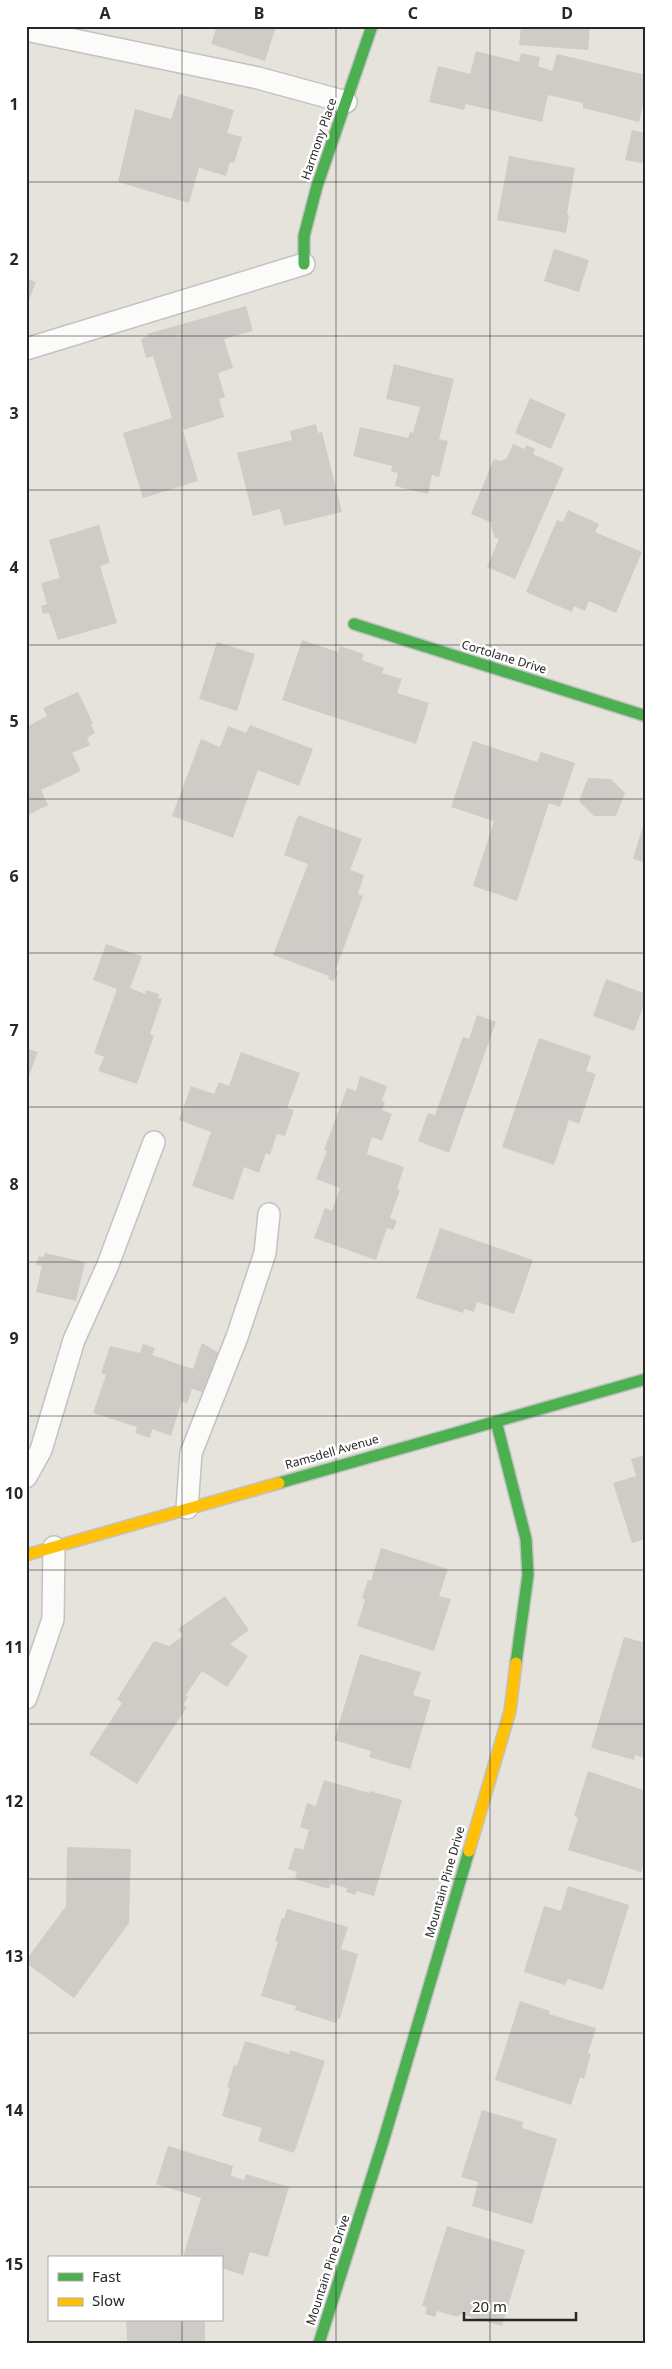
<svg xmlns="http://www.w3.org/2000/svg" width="672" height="2369" viewBox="0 0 672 2369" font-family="'Noto Sans',sans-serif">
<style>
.building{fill:#cfccc7}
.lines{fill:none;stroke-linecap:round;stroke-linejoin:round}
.lane-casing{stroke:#c3c2c2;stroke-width:24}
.fast-casing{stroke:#c3c2c2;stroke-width:14}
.slow-casing{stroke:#c3c2c2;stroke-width:14}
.lane{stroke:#fbfbfa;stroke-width:21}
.fast{stroke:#4caf50;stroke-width:11}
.slow{stroke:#ffc107;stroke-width:11}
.grid{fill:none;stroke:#272727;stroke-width:1;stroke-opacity:0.55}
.labels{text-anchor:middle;stroke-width:5;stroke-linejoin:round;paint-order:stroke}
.street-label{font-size:12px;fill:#272727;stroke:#fff}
.neatline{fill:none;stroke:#272727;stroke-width:2}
.grid-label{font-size:16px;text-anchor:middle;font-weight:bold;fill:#272727}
</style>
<rect width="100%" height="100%" fill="#e6e3dc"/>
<path class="building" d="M217,26H276L265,61L211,44Z
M521,26H590L588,50L519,45Z
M476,51L519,62L521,53L540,57L538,66L552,71L557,54L646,75V92L639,122L583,108V103L548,95L542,122L466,104L464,110L429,102L438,66L470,74Z
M179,94L234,110L227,133L242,137L234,163L230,162L226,176L199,168L189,203L118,182L135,109L171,119Z
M632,130L646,133V164L625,160Z
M509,156L575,168L567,214L569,215L566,233L497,220Z
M554,249L589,260L579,292L544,281Z
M26,278L36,282L26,308Z
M246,306L253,331L224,339L233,368L218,373L225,397L219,399L224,417L183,430L198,481L143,498L123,433L172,418L153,356L146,358L141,339L148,336L147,334Z
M394,364L454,379L439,439L448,441L439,477L432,475L428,494L395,486L398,473L391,471L392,466L353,456L360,427L408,438L410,432L413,433L420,407L386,399Z
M530,398L566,414L551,449L515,433Z
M316,424L318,433L322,432L342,512L284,526L280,509L253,516L237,453L292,440L290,431Z
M513,444L525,449L526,445L535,449L533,454L564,468L515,579L487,567L499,539L495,538L491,526L492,523L471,514L494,459L500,461L507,458Z
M568,510L599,524L595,532L642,552L616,613L589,601L585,611L574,606L572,612L526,592L557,520L563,522Z
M99,525L110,563L100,566L117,623L58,640L49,613L43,614L41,606L47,604L41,583L60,578L49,540Z
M302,640L338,652L340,646L364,654L362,660L384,668L382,673L402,679L397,693L429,703L416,744L282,700Z
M217,642L255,654L237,711L199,699Z
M78,692L93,723L91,724L95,733L87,738L90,745L72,753L81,771L41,790L48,805L26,816V727L47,716L43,708Z
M250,725L313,749L299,786L258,770L233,838L172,816L201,739L220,747L228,726L246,733Z
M473,741L537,762L541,752L575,763L560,807L549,803L517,901L473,886L494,821L451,807Z
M588,778L611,779L625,793L616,816H594L579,801Z
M298,815L362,839L350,870L364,875L358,894L363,896L335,971L338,972L334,981L328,979L329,976L273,955L308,864L284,855Z
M645,819L646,820V863L633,859Z
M106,944L142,956L130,988L145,994L146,990L159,994L158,998L162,999L150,1034L154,1036L137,1084L98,1071L104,1057L94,1053L117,989L93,980Z
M606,979L646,994V1000L634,1031L593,1016Z
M477,1015L496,1022L449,1153L418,1141L428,1113L435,1115L463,1037L469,1039Z
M539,1038L591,1056L586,1071L596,1074L579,1124L569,1120L554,1165L502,1147Z
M26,1048L38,1052L26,1083Z
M241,1052L300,1073L287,1108L294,1110L285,1136L277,1134L270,1155L266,1153L259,1173L244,1167L233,1200L192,1186L211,1132L179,1120L191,1086L214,1094L219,1082L229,1086Z
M360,1076L387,1086L382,1101L385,1102L382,1110L392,1114L382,1141L372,1137L367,1154L404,1167L397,1189L400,1190L390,1218L397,1221L393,1230L387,1228L376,1260L314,1238L325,1208L332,1211L340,1188L316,1179L327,1151L324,1150L347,1088L356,1091Z
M440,1228L533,1260L514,1314L477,1302L474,1312L464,1309L463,1313L416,1298Z
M45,1253L85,1262L76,1301L36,1292L42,1266L36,1265L39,1256L44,1257Z
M202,1343L221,1354L208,1394L192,1389L187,1404L182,1401L171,1436L152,1429L150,1438L135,1433L137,1427L93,1413L106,1375L101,1373L110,1346L140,1353L143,1344L155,1348L152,1355L193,1369Z
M646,1455V1539L632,1543L613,1483L636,1476L631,1459Z
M381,1548L448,1569L439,1596L451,1599L434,1651L357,1626L365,1600L362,1598L368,1580L371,1581Z
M225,1596L249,1630L230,1644L248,1656L227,1687L202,1671L186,1695L188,1697L183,1705L187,1707L137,1784L89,1754L122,1703L117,1699L154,1641L169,1646L183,1636L178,1629Z
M624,1637L646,1643V1758L635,1755L634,1760L591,1748Z
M360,1654L421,1672L413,1695L431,1700L410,1769L369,1757L371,1751L334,1740Z
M588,1771L646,1791V1858L641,1872L568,1850L578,1818L574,1816Z
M324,1780L369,1793L370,1791L402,1800L374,1896L356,1891V1895L346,1892L347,1888L331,1884L329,1889L295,1879L297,1872L288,1869L295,1847L303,1850L309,1830L300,1827L307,1803L316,1806Z
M67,1847L131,1849L129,1923L74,1998L26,1963V1960L66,1906Z
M568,1886L629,1905L603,1990L568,1979L565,1985L524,1972L544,1906L561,1911Z
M287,1909L348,1927L341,1949L358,1954L340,2019L338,2018L336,2023L295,2010L296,2006L261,1996L278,1941H275L282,1918L284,1919Z
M520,2001L550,2011L549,2014L596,2028L588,2053L591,2054L584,2079L580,2077L571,2105L495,2080Z
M245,2041L289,2054L290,2050L325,2061L294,2153L258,2141L262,2128L222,2116L230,2088L227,2087L234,2065L237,2066Z
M482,2110L523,2122L522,2128L557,2139L532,2224L472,2206L478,2182L461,2177Z
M168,2146L233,2166L231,2176L244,2180L246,2174L289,2187L268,2257L250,2252L243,2275L221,2268V2258L183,2257L201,2198L156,2184Z
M447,2226L525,2250L502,2326L460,2314L458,2317L437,2311L435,2317L425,2314L427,2307L422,2306Z
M126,2320H205V2343H127Z"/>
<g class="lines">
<g class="lane-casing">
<path id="lane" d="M26,30L258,78L346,102
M26,349L304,264
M26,1477L41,1450L74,1340L107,1267L154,1142
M187,1508L191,1453L237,1337L265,1253L269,1214
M26,1698L53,1619L54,1547"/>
</g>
<g class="fast-casing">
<path id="fast" d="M304,264V236L317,186L372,26
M354,624L646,716
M496,1421L526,1539L528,1575L516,1663
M279,1483L646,1379
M319,2343L383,2142L469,1851"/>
</g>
<g class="slow-casing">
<path id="slow" d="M26,1555L279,1483
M469,1851L510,1711L516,1663"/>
</g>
<use href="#lane" class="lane"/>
<use href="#fast" class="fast"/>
<use href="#slow" class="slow"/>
</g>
<path class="grid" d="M182,26V2258M336,26V2343M490,26V2343M26,182H646M26,336H646M26,490H646M26,645H646M26,799H646M26,953H646M26,1107H646M26,1262H646M26,1416H646M26,1570H646M26,1724H646M26,1879H646M26,2033H646M26,2187H646M182,2320V2343"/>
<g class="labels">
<g class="street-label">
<text transform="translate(319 139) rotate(-71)" y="4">Harmony Place</text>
<text transform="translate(504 657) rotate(17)" y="4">Cortolane Drive</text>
<text transform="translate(332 1452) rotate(-16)" y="4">Ramsdell Avenue</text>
<text transform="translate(445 1882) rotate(-74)" y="4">Mountain Pine Drive</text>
<text transform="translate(328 2270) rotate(-72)" y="4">Mountain Pine Drive</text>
</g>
</g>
<rect width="672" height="2369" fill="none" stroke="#ffffff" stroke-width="55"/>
<rect x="48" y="2256" width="175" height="65" fill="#ffffff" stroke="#a9a9a9"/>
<rect x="58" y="2273" width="25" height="8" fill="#4caf50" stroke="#a9a9a9"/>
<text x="92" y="2282" font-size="15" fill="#272727">Fast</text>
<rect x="58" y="2298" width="25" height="8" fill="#ffc107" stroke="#a9a9a9"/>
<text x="92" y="2306" font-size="15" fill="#272727">Slow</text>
<path d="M464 2312v8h112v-8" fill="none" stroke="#272727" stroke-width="2.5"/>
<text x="472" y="2312" font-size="15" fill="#272727" stroke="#ffffff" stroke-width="4" paint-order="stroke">20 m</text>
<rect x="28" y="28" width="616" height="2314" class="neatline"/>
<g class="grid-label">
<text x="105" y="19">A</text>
<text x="259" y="19">B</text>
<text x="413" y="19">C</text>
<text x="567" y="19">D</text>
<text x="14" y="110">1</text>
<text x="14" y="265">2</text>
<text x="14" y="419">3</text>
<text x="14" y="573">4</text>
<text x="14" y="727">5</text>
<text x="14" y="882">6</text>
<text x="14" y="1036">7</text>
<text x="14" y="1190">8</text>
<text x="14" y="1344">9</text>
<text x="14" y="1499">10</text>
<text x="14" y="1653">11</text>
<text x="14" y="1807">12</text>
<text x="14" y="1962">13</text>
<text x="14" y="2116">14</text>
<text x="14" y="2270">15</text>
</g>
</svg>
